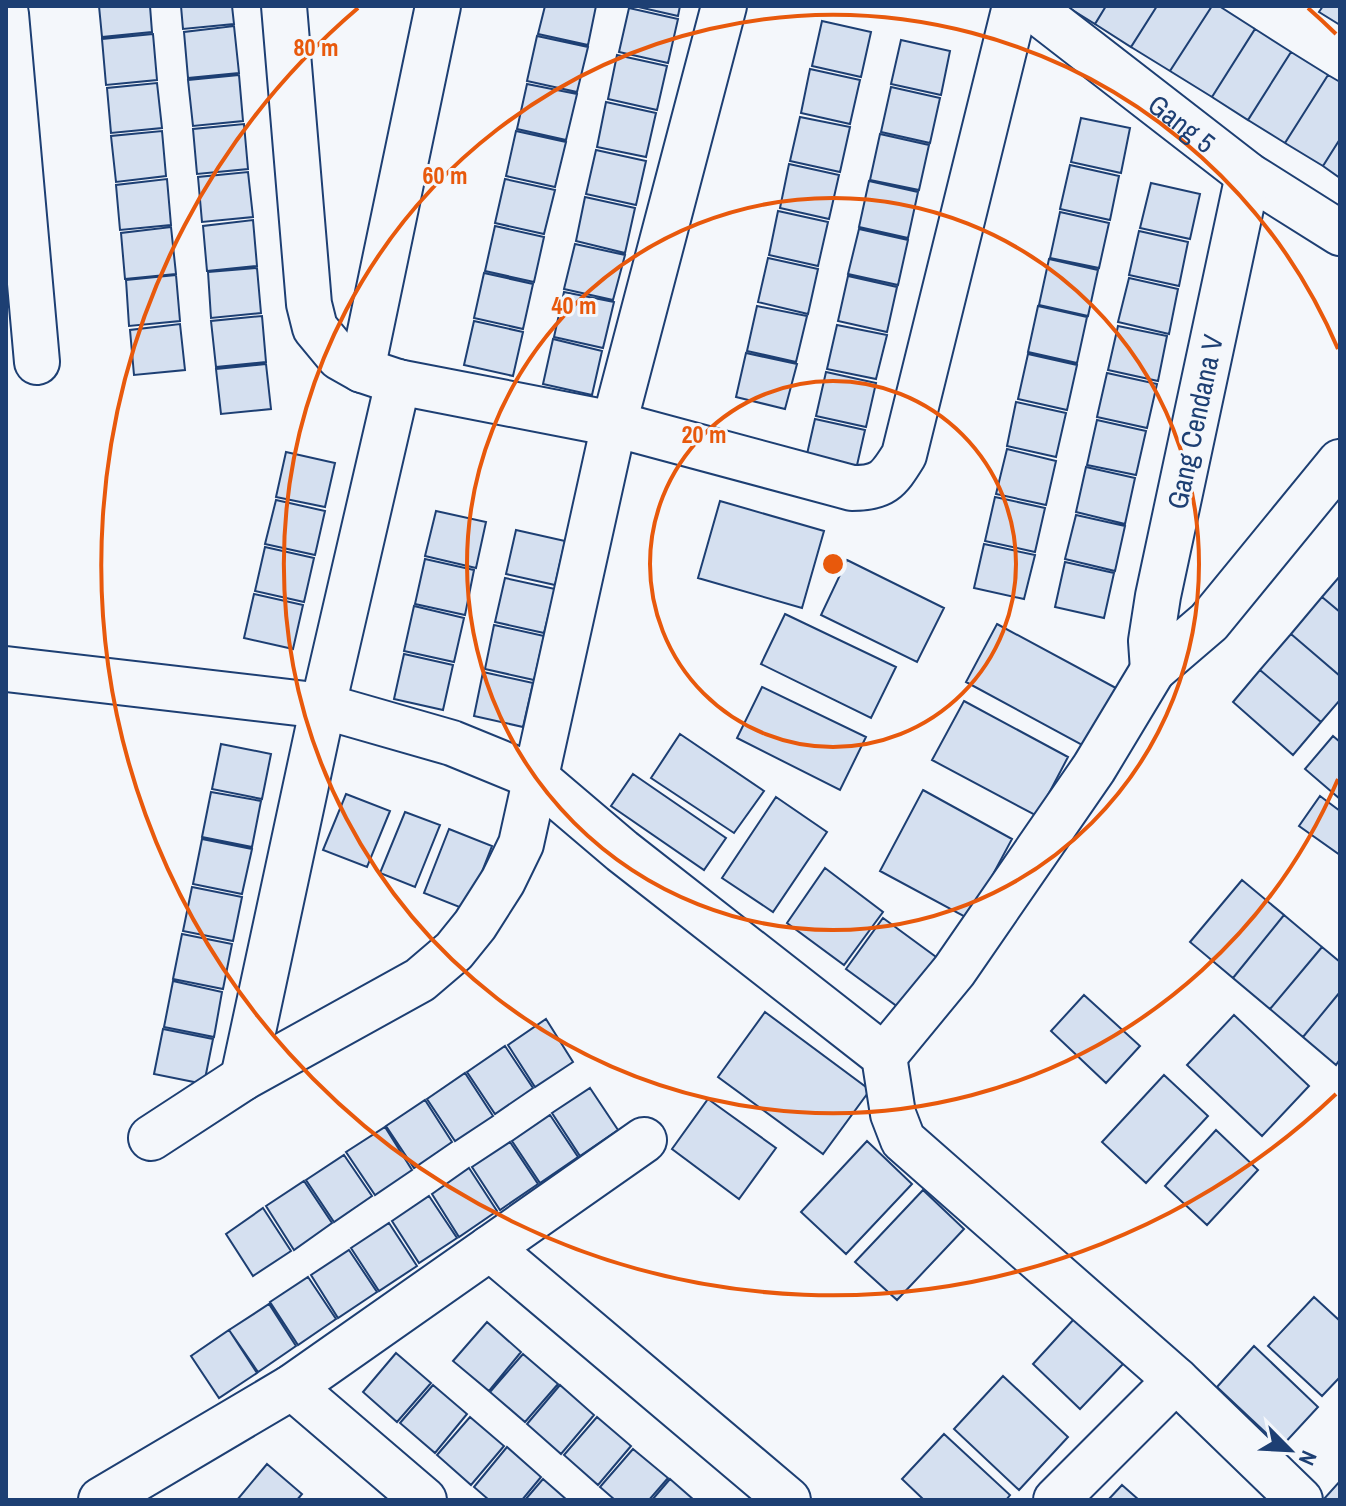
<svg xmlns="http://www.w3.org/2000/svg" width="1346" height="1506" viewBox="0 0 1346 1506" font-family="'Archivo Narrow',sans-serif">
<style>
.building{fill:#d5e0f0;stroke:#1d3f73;stroke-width:2}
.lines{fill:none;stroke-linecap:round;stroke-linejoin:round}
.minor-casing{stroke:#1d3f73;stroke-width:48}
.minor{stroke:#f4f7fb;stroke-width:44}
.ring{fill:none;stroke:#e8590c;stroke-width:4}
.labels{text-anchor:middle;stroke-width:6;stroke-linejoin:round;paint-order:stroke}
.street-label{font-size:28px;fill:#1d3f73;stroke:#f4f7fb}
.centre{fill:#e8590c;stroke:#f4f7fb;stroke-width:4}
.ring-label{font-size:24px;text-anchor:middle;font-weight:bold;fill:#e8590c;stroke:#f4f7fb;stroke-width:6;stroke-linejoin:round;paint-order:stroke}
</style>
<rect width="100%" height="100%" fill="#f4f7fb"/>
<path class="building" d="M99,6H150L152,32L102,37Z
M181,6H232L234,24L183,29Z
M545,6H596L588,45L538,34Z
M634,6H680L678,16Z
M1066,6H1106L1095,24Z
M1106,6H1157L1131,47L1095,24Z
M1157,6H1212L1170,71L1131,47Z
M1212,6H1219L1255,29L1212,97L1170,71Z
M1323,6H1340V25L1319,12Z
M629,8L678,19L668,63L619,52Z
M822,21L871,32L861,77L812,66Z
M234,26L239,73L188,78L184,32Z
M1255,29L1291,52L1248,120L1212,97Z
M153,34L157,80L106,85L102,39Z
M537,36L588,47L577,92L527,81Z
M901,40L950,51L941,95L891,84Z
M1291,52L1328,75L1285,143L1248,120Z
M617,55L667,66L657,110L608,99Z
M810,69L860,80L850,124L801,113Z
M239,75L243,121L193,126L188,80Z
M1328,75L1340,82V139L1323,166L1285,143Z
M157,83L162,128L111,133L107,88Z
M527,84L577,94L566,140L517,129Z
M891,87L940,98L930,143L881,132Z
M606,102L656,113L646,157L597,147Z
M800,117L850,127L840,172L790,161Z
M1081,118L1130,128L1121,173L1071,162Z
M244,124L248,169L197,174L193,129Z
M162,131L166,176L116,182L111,136Z
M516,131L566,142L555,187L506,176Z
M880,134L929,145L919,190L870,180Z
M1340,139V178L1323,166Z
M596,150L646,161L636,205L586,194Z
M789,164L839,175L829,219L780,208Z
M1070,165L1119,176L1110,220L1060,209Z
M248,172L253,217L202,222L198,177Z
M167,179L171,225L120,230L116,185Z
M505,179L555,190L544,234L495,223Z
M869,181L918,192L908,238L859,227Z
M1151,183L1200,194L1190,239L1140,228Z
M585,197L635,208L625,253L576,241Z
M778,211L828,222L818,266L769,255Z
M1060,212L1109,223L1099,268L1050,258Z
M253,220L257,266L207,271L203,226Z
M495,226L544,237L534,282L485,271Z
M171,227L176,274L125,279L121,233Z
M859,229L908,240L898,285L848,274Z
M1139,231L1188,242L1179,286L1129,275Z
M575,244L625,255L613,300L564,289Z
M768,258L818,269L808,314L758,302Z
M1049,259L1098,270L1088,316L1039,305Z
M257,268L261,313L211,318L208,272Z
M484,273L533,284L523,329L474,318Z
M176,275L180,321L129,326L126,280Z
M848,276L897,287L887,332L838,321Z
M1129,278L1178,289L1169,334L1118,322Z
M564,292L614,302L603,348L554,337Z
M757,306L807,316L796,362L747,351Z
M1038,306L1087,317L1077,363L1028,352Z
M262,316L266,362L216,367L211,321Z
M474,321L523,332L513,376L464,365Z
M180,324L185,370L134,375L130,330Z
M837,325L887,335L876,379L827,369Z
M1118,326L1167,336L1158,381L1108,370Z
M553,339L602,351L592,395L543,384Z
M746,353L797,364L785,409L736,397Z
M1028,354L1077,365L1067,410L1018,399Z
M266,364L271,409L221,414L216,369Z
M826,372L876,383L866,427L816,416Z
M1107,373L1157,384L1147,428L1097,417Z
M1016,402L1066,413L1056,457L1007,446Z
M815,419L865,430L855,474L805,463Z
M1097,420L1146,431L1136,475L1087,465Z
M1007,449L1056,461L1046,505L996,494Z
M286,452L335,463L325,507L276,497Z
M1086,467L1135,478L1125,524L1076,512Z
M995,497L1045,508L1035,552L985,541Z
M276,500L325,511L315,555L265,544Z
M720,501L824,531L802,608L698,578Z
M436,511L486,522L476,568L425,556Z
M1076,515L1125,526L1115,571L1065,559Z
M516,530L565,541L555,585L506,574Z
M984,544L1035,555L1024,599L974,588Z
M265,547L314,558L304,602L255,591Z
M425,559L474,570L465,615L415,604Z
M847,560L944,608L917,662L821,615Z
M1065,562L1114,573L1104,618L1055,607Z
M1340,576V612L1322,597Z
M505,578L555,589L544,633L495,622Z
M254,594L303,605L293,649L244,638Z
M1322,597L1340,612V676L1291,634Z
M414,606L464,618L454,662L404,651Z
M785,614L896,667L871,718L761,664Z
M997,624L1127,694L1095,752L966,682Z
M494,625L544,636L534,680L485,669Z
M1291,634L1340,676V700L1321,722L1260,670Z
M404,654L453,665L443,710L394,699Z
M1260,670L1321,722L1293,755L1233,702Z
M483,672L533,683L523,727L474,716Z
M762,687L866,737L840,790L737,738Z
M964,701L1068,757L1037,816L932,760Z
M680,734L764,791L734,833L651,778Z
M1333,736L1340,742V799L1305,769Z
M221,744L271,754L262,799L212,789Z
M633,774L726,838L704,870L611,806Z
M923,790L1012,839L969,919L880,871Z
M211,792L261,801L252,847L202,837Z
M346,794L390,811L367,867L323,850Z
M1320,796L1340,811V855L1299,826Z
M776,797L827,832L773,912L722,878Z
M405,812L440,825L415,887L380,873Z
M449,829L492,846L467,910L424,893Z
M202,839L252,849L242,894L193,884Z
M825,868L883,912L844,965L787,923Z
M1242,880L1284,915L1233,978L1190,942Z
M192,887L242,897L233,941L183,931Z
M1284,915L1322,947L1270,1009L1233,978Z
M883,918L947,965L909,1015L846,969Z
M182,934L232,944L223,989L173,979Z
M1322,947L1340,962V992L1303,1037L1270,1009Z
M173,981L222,992L214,1037L164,1027Z
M1340,992V1059L1336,1065L1303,1037Z
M1084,995L1140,1046L1106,1083L1051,1031Z
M765,1012L870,1090L823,1154L718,1077Z
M1234,1015L1309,1086L1262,1136L1187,1065Z
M546,1019L573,1062L535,1087L508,1045Z
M163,1029L213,1039L204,1084L154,1074Z
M505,1046L533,1088L495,1114L467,1072Z
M465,1073L493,1116L455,1141L427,1099Z
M1164,1075L1208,1116L1146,1183L1102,1142Z
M590,1088L618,1130L580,1156L552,1113Z
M708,1099L776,1148L739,1199L672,1149Z
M425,1100L452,1142L414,1168L386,1126Z
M550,1115L578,1157L540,1183L512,1141Z
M385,1127L412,1170L375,1195L346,1152Z
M1216,1130L1258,1170L1207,1225L1165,1186Z
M867,1141L912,1184L846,1254L801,1212Z
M510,1142L538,1184L500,1210L472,1167Z
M344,1155L372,1196L334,1222L306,1180Z
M469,1168L497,1211L459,1237L432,1194Z
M304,1181L332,1223L294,1250L266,1206Z
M923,1190L964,1229L897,1300L855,1262Z
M429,1196L457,1238L419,1263L392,1221Z
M263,1208L291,1251L253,1276L226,1234Z
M389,1223L417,1266L379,1291L351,1248Z
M349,1250L377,1292L338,1318L311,1275Z
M308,1277L336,1319L298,1345L270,1302Z
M1314,1297L1340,1321V1377L1322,1396L1268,1346Z
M269,1304L296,1346L258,1372L229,1330Z
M1074,1319L1123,1364L1080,1409L1033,1364Z
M487,1322L521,1352L489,1391L453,1361Z
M229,1330L257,1373L219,1398L191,1356Z
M1254,1346L1318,1407L1281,1447L1217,1387Z
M396,1353L431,1383L397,1422L363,1392Z
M523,1354L558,1384L525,1422L490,1392Z
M1003,1376L1068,1437L1019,1490L954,1429Z
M433,1385L467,1414L435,1453L400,1423Z
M560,1385L594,1415L561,1454L527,1424Z
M470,1417L504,1446L471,1485L437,1455Z
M597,1417L631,1446L598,1485L564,1455Z
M944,1434L1010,1495L1006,1500H924L902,1479Z
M507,1447L541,1477L522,1500H489L474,1487Z
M633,1449L668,1478L649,1500H615L600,1487Z
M267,1464L302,1494L297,1500H237Z
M543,1479L567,1500H525Z
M670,1479L694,1500H652Z
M1340,1481V1500H1323Z
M1122,1485L1139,1500H1108Z"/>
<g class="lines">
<g class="minor-casing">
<g id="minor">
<path d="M284,6L309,304L315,328L339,357L362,370L398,382L614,424L852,488C882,488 888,481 904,455L1015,6"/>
<path id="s1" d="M1030,6L1248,175L1340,233"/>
<path d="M6,14L37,362"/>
<path d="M1248,175L1158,596L1151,641L1153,670L1209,622L1340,462"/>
<path d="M362,370L438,6"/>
<path d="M6,669L323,706L452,743L535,777L622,851L884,1056L893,1114L903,1140L1176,1380L1056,1500"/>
<path d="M884,1056L954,971L1094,768L1153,670"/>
<path d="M243,1078L323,706L398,382"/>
<path d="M151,1138L243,1078L420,980L454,951L475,925L503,881L521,844L614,424L724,6"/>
<path d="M490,1248L788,1500"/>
<path d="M1176,1380L1300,1500"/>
<path d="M292,1387L424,1500"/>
<path d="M101,1500L292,1387L644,1140"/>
</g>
</g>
<use href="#minor" class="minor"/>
</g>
<g class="ring">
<circle cx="833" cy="564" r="183"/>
<circle cx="833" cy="564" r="366"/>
<path d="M1338 779A549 549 0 1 1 1338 349"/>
<path d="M1336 1094A731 731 0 1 1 358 8M1308 8A731 731 0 0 1 1336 34"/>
</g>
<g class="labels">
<g class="street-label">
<text dy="10" stroke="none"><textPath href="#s1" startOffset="192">Gang 5</textPath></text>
<text transform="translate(1195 422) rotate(-78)" y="10">Gang Cendana V</text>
</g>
</g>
<circle cx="833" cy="564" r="12" class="centre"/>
<g class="ring-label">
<text x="316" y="56">80 m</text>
<text x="445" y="184">60 m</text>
<text x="574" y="314">40 m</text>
<text x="704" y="443">20 m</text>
</g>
<rect width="1346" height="1506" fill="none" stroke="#1d3f73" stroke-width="16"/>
<g transform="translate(1290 1450) rotate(114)" stroke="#f4f7fb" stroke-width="6" paint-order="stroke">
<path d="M0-6L14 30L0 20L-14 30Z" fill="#1d3f73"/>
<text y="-12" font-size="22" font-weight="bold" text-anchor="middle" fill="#1d3f73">N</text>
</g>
</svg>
